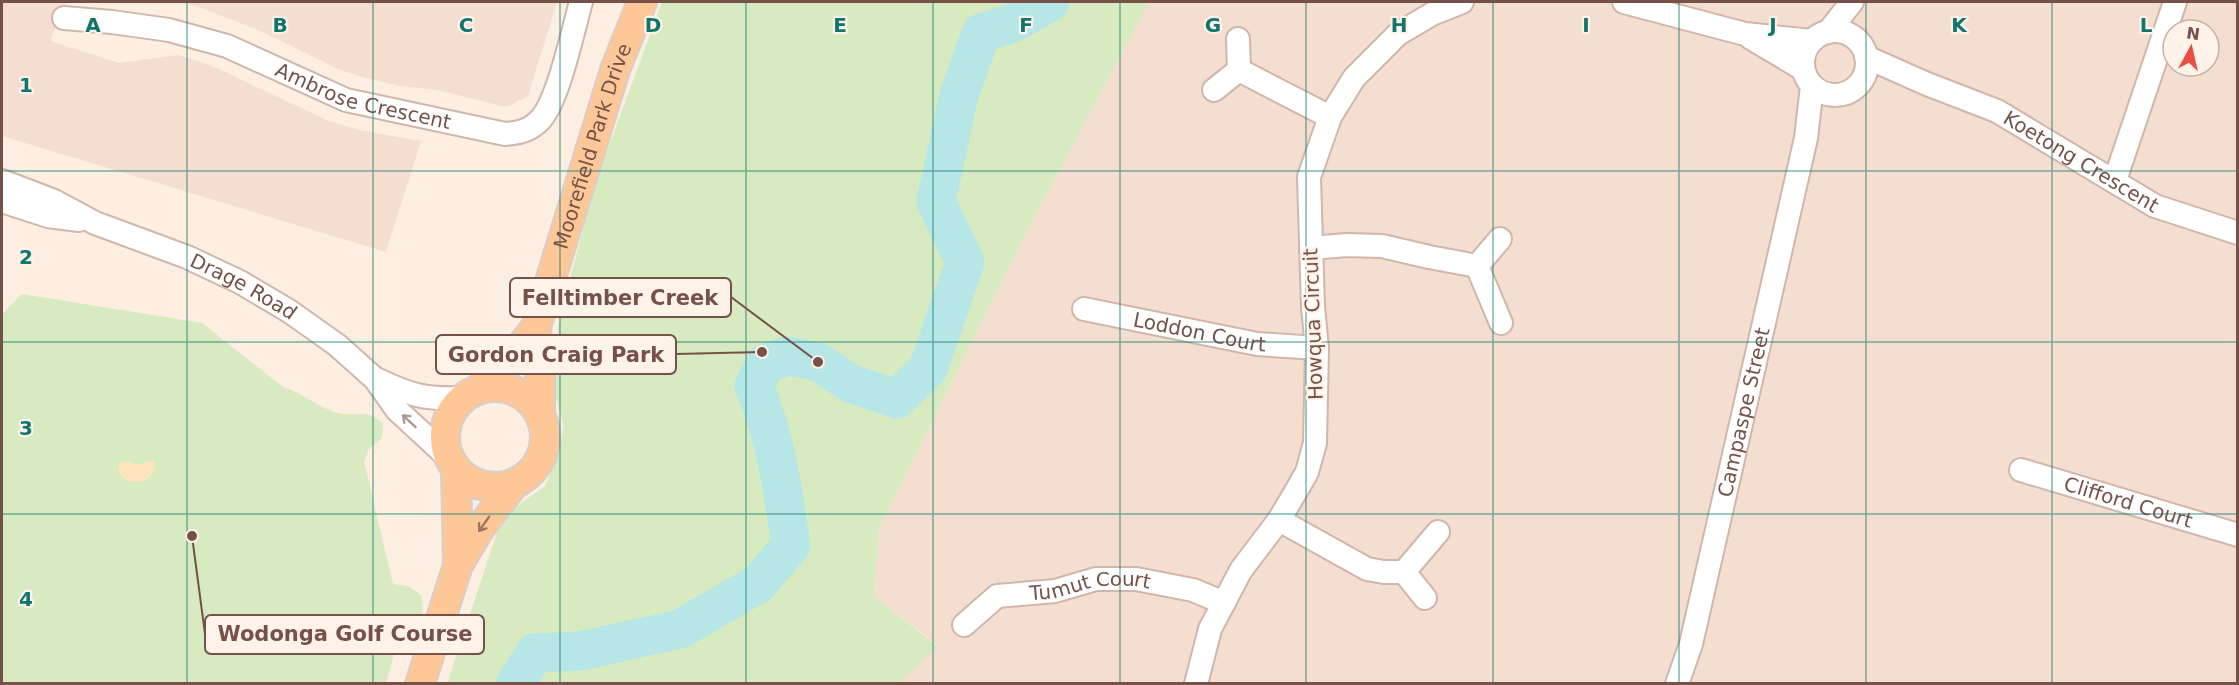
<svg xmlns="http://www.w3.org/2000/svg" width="2239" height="685" viewBox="0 0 2239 685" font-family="'DejaVu Sans',sans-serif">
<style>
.residential{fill:#f4ded0;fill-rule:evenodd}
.green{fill:#d8eac0}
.sand{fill:#fde4bb}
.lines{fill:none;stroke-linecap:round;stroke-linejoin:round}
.river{stroke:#b6e6e6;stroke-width:39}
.minor-casing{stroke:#d0b6ab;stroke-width:26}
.major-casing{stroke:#d8cecc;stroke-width:32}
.minor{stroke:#fff;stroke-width:22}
.major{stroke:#fdc798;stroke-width:28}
.oneway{stroke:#ac9791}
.oneway2{stroke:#9e7460}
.grid{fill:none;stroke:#0f766e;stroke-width:1.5;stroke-opacity:0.55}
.labels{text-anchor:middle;stroke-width:4.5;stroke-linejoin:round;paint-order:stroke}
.street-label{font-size:20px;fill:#755148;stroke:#fff2e8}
.grid-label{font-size:20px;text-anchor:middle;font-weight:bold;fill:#0f766e;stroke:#fff2e8;stroke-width:4.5;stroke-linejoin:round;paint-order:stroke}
.leader{fill:none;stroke:#755148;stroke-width:2}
.callout-dot{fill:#755148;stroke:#fff2e8;stroke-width:2}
.callout{fill:#fff2e8;stroke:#755148;stroke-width:2}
.callout-label{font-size:21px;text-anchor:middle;font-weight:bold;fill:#755148}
</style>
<rect width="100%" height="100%" fill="#fdeee2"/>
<path class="residential" d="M2,2H66L50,41L119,63L178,55L208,64L329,121L359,130L421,141L386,252L2,136Z
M174,2H557L528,96L506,107L437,90L400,86L362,77L338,69L261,31L190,4Z
M1149,2H2237V683H900L937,645L874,596L879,529L1022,241ZM2173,30H2209V66H2173Z"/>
<path class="green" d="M662,2H1149L1022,241L879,529L874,596L937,646L900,683L447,684L502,517L545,486L557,458L564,426L552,385L559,320L596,181Z
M22,294L202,323L283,387C304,393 322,411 343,414C363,416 365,409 383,423L382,438L369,449L364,461L393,584L408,586L421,595C426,616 421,640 397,644L386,683L2,684V314Z"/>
<path class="sand" d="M126,461L137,465L153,461L155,464C155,485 123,489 118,469L120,463Z"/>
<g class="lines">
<path class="river" d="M515,684L535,653L580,651L680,629L758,584L791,545C783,490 775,436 754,385L766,363L789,356L818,362L852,384L897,399L928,369L965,262L936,202L959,95L981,33L1013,23L1050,2"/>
<g class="minor-casing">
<g id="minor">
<path d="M1624,2L1745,34L1812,41"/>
<path id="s1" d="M64,18L112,22L169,30L227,46L346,100L505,134C518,133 529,131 539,121C558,103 573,30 581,2"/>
<circle cx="1835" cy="63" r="32"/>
<path d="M1828,32L1852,2"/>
<path d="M1751,38L1803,69"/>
<path d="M1238,39L1239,70"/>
<path id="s2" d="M1866,57L1927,84L1997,111L2155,206L2238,233"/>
<path d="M1214,90L1239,70L1330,117"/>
<path d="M2115,180L2175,2"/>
<path id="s3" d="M2,181L54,201L95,223L187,257L240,282L289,311L337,345L375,379L397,410L450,459"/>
<path d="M2,201L48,216L79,220"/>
<path d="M1311,248L1347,245L1382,246L1429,257L1477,266L1500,239"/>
<path d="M1477,266L1501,323"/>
<path id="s4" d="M1084,309L1257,344L1317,348"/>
<path d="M376,379C410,395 425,400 463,398"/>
<path id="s5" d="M2021,470L2238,535"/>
<path d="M1279,520L1367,569L1384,572H1404"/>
<path d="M1425,598L1404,572L1438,532"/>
<path id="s6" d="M964,625L997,596L1055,591L1096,579H1136L1193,590L1224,603"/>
<path d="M1196,684L1210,629L1241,570L1279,520L1295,493L1307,472L1315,443L1317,348L1313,307L1309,177L1330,117L1354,78L1398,34L1432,14L1462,2"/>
<path id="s7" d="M1677,684L1691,644L1806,138L1812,86"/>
</g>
</g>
<g class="major-casing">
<g id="major">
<path d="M536,327L540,375V413"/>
<circle cx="495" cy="437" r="50"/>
<path id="s8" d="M477,390L508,363L536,327L615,70L642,2"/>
<path d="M456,469L458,565"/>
<path d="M420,684L458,565L480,528L513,485"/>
</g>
</g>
<use href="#minor" class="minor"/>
<use href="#major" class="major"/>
</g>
<defs><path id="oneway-shaft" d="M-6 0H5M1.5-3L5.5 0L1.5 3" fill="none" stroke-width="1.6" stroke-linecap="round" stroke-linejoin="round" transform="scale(1.5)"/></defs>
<use class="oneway" href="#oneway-shaft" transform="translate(409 421) rotate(-137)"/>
<use class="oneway2" href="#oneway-shaft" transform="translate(484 524) rotate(125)"/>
<path class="grid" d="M187,2V684M373,2V684M560,2V684M746,2V684M933,2V684M1120,2V684M1306,2V684M1493,2V684M1679,2V684M1866,2V684M2052,2V684M2,171H2238M2,342H2238M2,514H2238"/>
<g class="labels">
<g class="street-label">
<text dy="7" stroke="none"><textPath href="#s1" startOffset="312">Ambrose Crescent</textPath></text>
<text dy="7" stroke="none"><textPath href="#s8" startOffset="276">Moorefield Park Drive</textPath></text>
<text dy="7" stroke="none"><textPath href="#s2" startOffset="240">Koetong Crescent</textPath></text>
<text dy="7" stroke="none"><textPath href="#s3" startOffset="264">Drage Road</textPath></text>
<text transform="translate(1313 324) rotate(-92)" y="7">Howqua Circuit</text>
<text dy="7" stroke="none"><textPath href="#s4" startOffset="118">Loddon Court</textPath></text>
<text dy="7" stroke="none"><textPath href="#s7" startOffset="280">Campaspe Street</textPath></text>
<text dy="7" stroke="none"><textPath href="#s5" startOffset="112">Clifford Court</textPath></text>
<text dy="7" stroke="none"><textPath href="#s6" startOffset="138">Tumut Court</textPath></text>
</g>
</g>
<g class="grid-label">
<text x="93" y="32">A</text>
<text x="280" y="32">B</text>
<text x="466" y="32">C</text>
<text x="653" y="32">D</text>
<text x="840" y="32">E</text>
<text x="1026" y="32">F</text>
<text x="1213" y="32">G</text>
<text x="1399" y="32">H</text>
<text x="1586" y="32">I</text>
<text x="1773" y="32">J</text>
<text x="1959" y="32">K</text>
<text x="2146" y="32">L</text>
<text x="26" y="92">1</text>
<text x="26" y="264">2</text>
<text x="26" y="435">3</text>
<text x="26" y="606">4</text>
</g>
<path class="leader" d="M818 362L731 297M762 352L676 354M192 536L205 634"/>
<g class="callout-dot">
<circle cx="818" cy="362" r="6"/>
<circle cx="762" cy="352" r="6"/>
<circle cx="192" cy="536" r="6"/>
</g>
<g class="callout">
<rect x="510" y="278" width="221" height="39" rx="6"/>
<rect x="436" y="335" width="240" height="39" rx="6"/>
<rect x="205" y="615" width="279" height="39" rx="6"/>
</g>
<g class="callout-label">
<text x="620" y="305">Felltimber Creek</text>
<text x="556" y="362">Gordon Craig Park</text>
<text x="345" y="641">Wodonga Golf Course</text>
</g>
<rect width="2239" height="685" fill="none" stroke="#755148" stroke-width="6"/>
<g transform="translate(2191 48) rotate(8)"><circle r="28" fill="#fff2e8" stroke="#c8b2a8" stroke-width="1.5"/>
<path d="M0-4.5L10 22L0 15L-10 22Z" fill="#ea4e43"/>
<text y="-9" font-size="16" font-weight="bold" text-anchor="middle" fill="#755148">N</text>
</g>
</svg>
